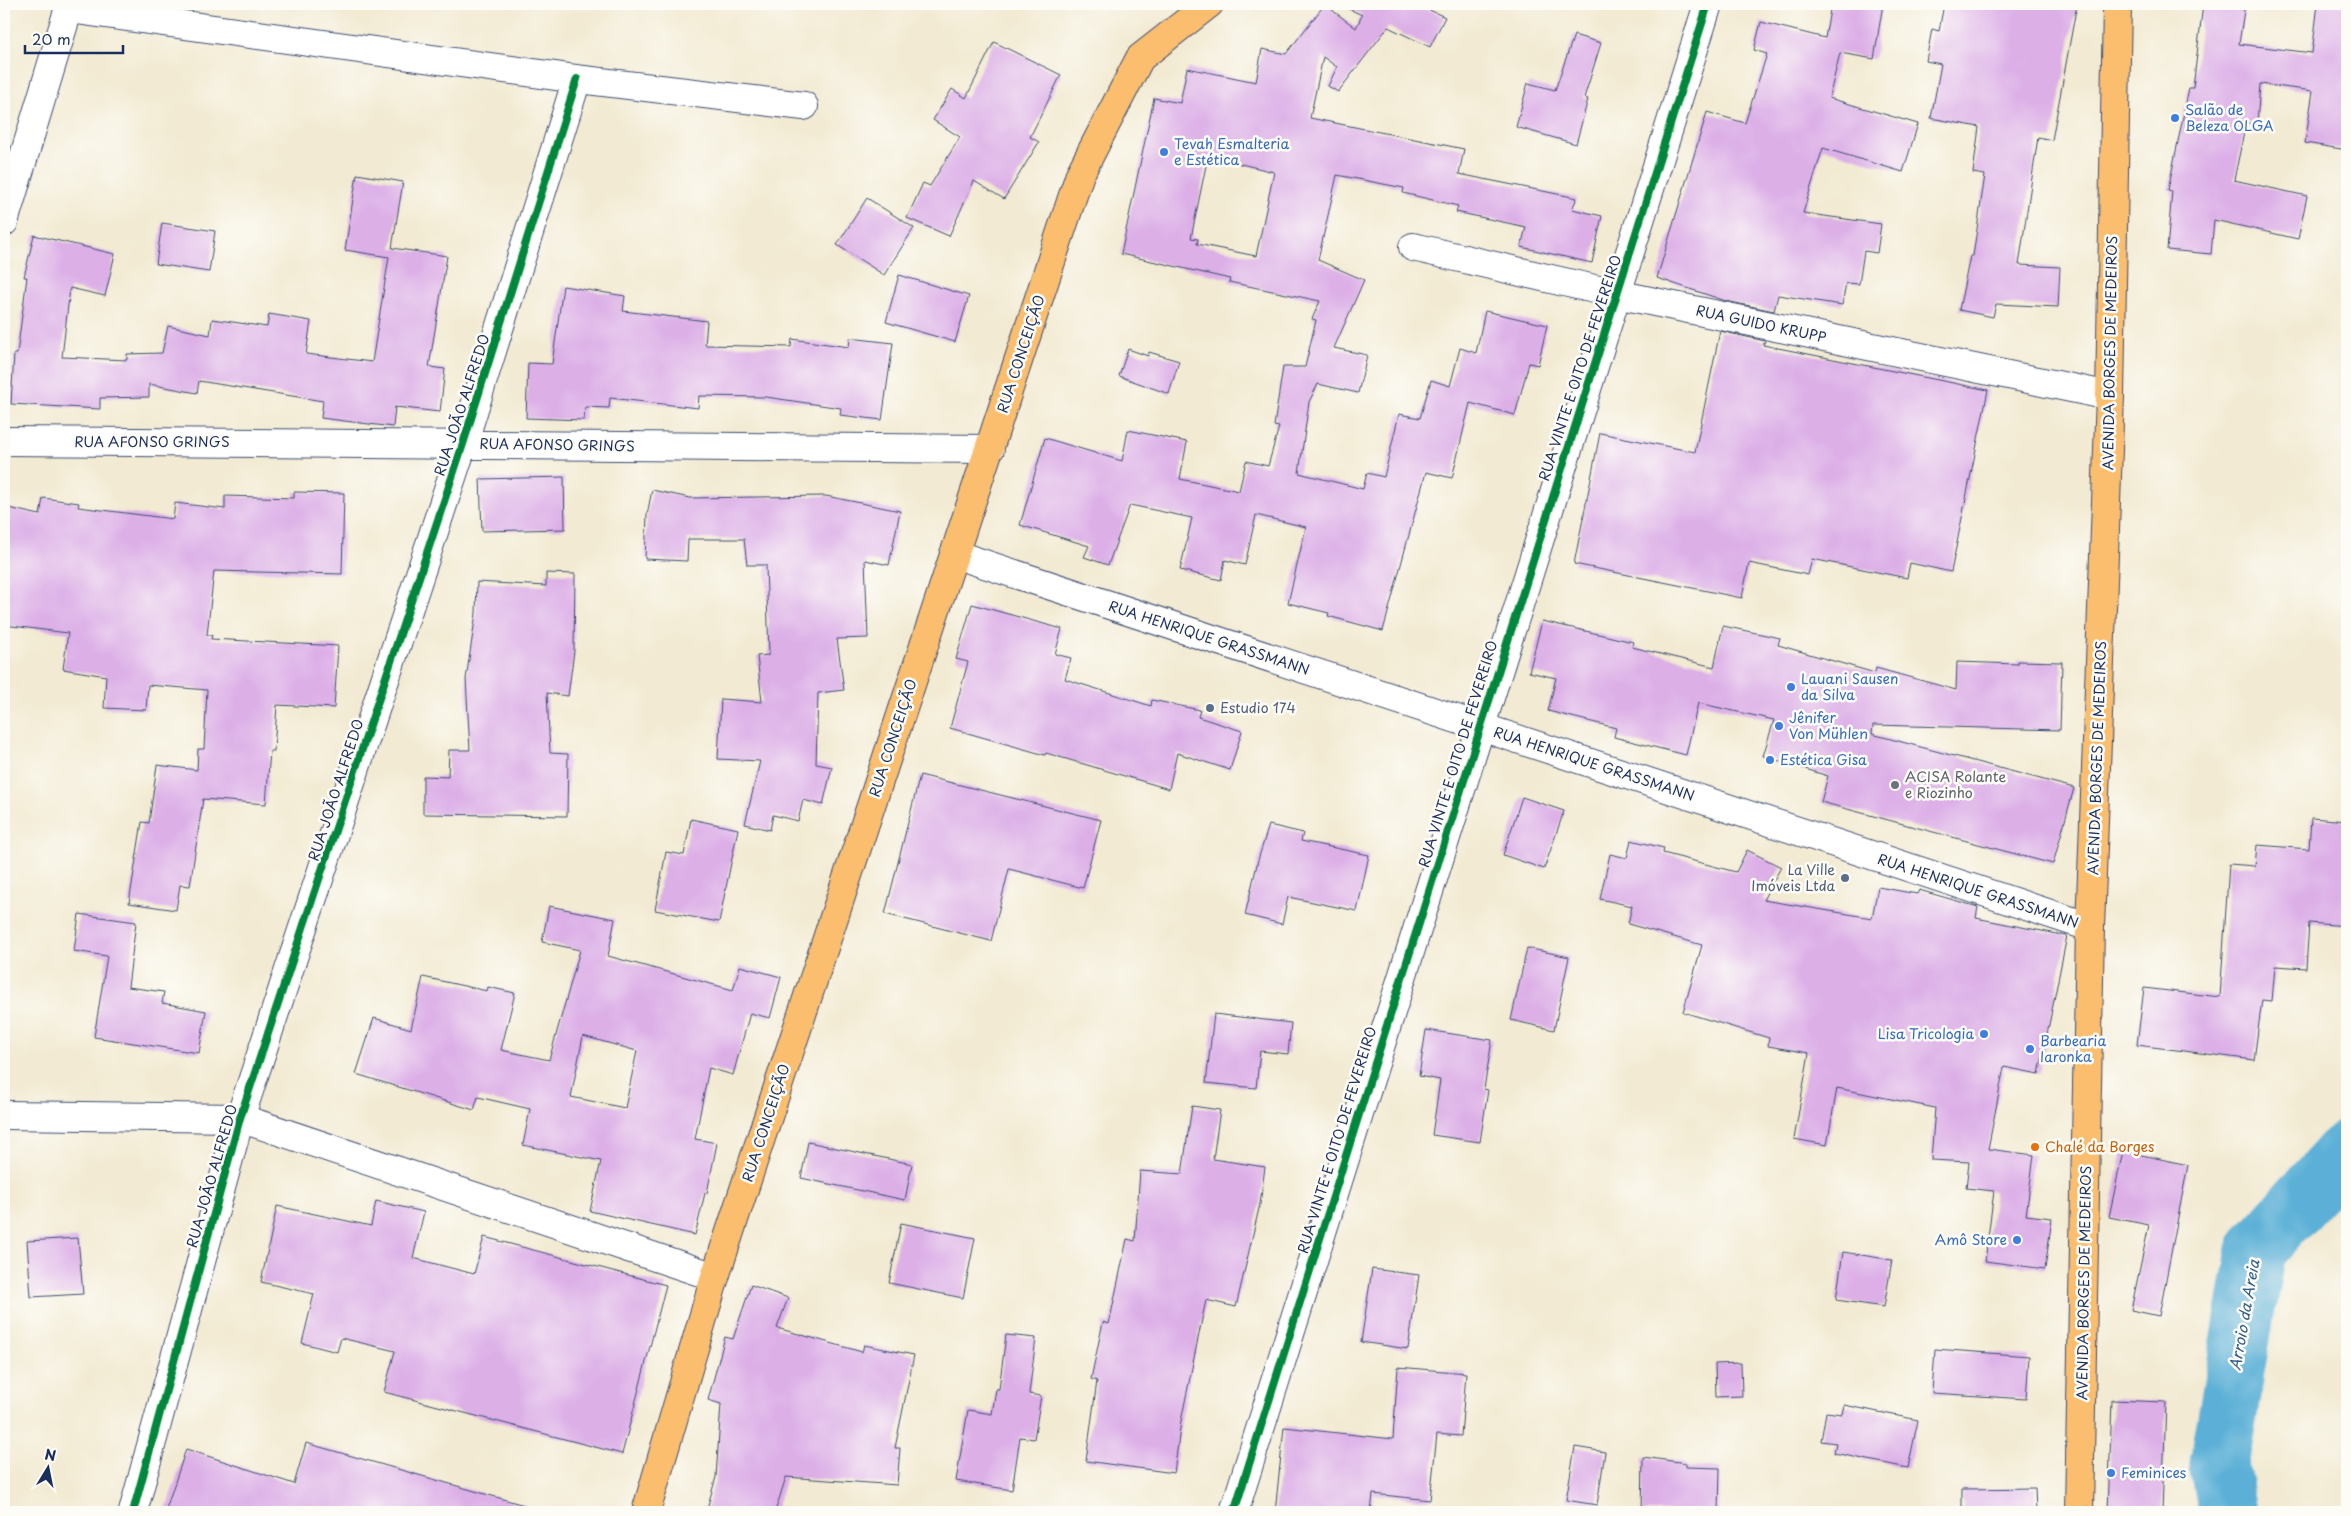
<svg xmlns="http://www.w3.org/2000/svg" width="2351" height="1516" viewBox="0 0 2351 1516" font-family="'Playpen Sans',sans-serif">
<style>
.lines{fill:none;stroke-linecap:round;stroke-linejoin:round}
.river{stroke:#5bb0d7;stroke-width:59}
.building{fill:#dcafe7;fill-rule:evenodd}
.minor-casing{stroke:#3b4b6f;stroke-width:30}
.major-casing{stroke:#3b4b6f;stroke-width:30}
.minor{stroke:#fff;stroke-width:28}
.major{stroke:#fbbd6e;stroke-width:28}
.cycleway-casing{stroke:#fdfcf7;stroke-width:11}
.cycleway{stroke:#00873e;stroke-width:8}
.shop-dot{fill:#3f7fe0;stroke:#fdfcf7;stroke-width:2}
.service-dot{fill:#5c6f8a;stroke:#fdfcf7;stroke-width:2}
.worship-dot{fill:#6b7280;stroke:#fdfcf7;stroke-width:2}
.food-dot{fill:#e8710a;stroke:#fdfcf7;stroke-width:2}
.labels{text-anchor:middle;stroke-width:5;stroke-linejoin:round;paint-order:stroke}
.shop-label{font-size:14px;fill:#366cbe;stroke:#fdfcf7;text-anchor:start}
.street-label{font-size:14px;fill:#1b2f5e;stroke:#fdfcf7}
.service-label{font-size:14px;fill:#4e5e75;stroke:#fdfcf7;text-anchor:start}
.worship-label{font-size:14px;fill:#5b616d;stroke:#fdfcf7;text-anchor:start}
.food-label{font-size:14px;fill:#c56008;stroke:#fdfcf7;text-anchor:start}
.water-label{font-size:15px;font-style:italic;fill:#315c88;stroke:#fdfcf7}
</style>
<rect width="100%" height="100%" fill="#fdfcf7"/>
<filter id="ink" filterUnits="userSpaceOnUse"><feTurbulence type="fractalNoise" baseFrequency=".02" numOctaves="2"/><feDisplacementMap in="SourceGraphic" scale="10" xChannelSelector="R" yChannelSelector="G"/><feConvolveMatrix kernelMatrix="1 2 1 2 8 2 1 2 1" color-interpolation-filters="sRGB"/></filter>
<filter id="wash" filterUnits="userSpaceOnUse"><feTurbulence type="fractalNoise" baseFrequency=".0096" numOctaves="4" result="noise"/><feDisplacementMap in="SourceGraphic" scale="20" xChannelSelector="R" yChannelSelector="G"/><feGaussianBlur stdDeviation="1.12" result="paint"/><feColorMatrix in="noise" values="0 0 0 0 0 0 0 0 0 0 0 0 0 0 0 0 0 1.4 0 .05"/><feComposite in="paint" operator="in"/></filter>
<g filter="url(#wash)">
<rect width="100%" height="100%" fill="#f2ead2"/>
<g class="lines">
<path class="river" d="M2228,1512L2219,1464L2256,1251L2347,1150"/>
</g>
<g id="blocks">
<path class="building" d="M1325,4H1334L1332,10L1356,28L1362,15L1338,4H1416L1445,17L1430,47L1388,27L1338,92L1328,86L1337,67L1323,57L1310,118L1464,149L1459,174L1577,198L1572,209L1602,216L1592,263L1521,247L1526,227L1456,212L1458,206L1403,193L1404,188L1337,175L1318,260L1364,280L1334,348L1367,355L1358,393L1318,384L1309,402L1299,473L1363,489L1367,473L1384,477L1399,414L1420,418L1431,380L1450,386L1460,348L1476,353L1485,311L1547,325L1538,365L1529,363L1515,415L1470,403L1452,478L1426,472L1383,631L1328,616L1329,613L1288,603L1306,527L1256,515L1245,565L1225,560L1221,580L1180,570L1192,518L1130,505L1108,565L1084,557L1089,546L1020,525L1045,438L1122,461L1128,430L1187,442L1180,479L1239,491L1246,461L1268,466L1279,427L1274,426L1283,367H1305L1316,320L1312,319L1320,301L1229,282L1230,279L1121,254L1154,98L1180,103L1187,68L1256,82L1262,49L1286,54ZM1208,156L1274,172L1256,256L1197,244L1198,239L1191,238Z
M1831,4H1883L1874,59L1840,53L1829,98L1918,124L1903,172L1823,148L1803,213L1881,224L1877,253L1864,251L1859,284L1846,283L1842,305L1778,295L1774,311L1726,301L1657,278L1707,112L1745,123L1767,54L1754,50L1761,22L1825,38Z
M1944,4H2077L2052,140L2038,137L2019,265L2060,267L2058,307L1996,304L1993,317L1959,310L1970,256H1973L1985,175L1973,173L1979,127L1931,118L1941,64L1926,61L1932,29L1939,31Z
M2203,4H2245L2239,44L2312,53L2318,4H2347V150L2305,143L2313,91L2260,84L2257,124L2246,123L2234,180L2307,196L2298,239L2214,220L2211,254L2167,250L2172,191L2168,190L2189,88H2193Z
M1574,35L1601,43L1584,98L1588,99L1576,144L1516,127L1528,83L1555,90Z
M994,42L1061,75L1030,137L1039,142L1004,199L974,181L949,236L907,218L923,183L930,186L960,137L933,120L952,89L966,98Z
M357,174L403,182L392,248L447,256L429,367L445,369L440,412L395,407L393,427L321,418L323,401L199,381L197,393L149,384V397L100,398V409L11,404L14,354H17L27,277H24L34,235L115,254L105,296L70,288L62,357L127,360V354L162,353L168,326L210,335L212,319L267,327L269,314L311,321L306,354L372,362L389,257L345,250Z
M867,198L914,228L884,275L837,245Z
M162,223L215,231L209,272L156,264Z
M899,275L969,296L955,342L886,322Z
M563,286L625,296L623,311L707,321L705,345L791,347L792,339L849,347L850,338L893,343L882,420L840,415L841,408L766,397L699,396L698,408L610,398L609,408L585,407L584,420L526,418L528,363L552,364Z
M1720,331L1765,341L1763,345L1988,390L1951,572L1910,563L1907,578L1812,559L1808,575L1749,563L1742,598L1574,564L1600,433L1695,452Z
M1128,349L1148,356L1149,352L1179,361L1169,394L1119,376Z
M564,477L565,529L482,531L480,479Z
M652,490L690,498L826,496L900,511L889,565L865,560L868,638L837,639L844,690L818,693L816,764L832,767L823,805L803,800L798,821L773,815L770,830L745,824L760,761L718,759L721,699L762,702L757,656L769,655L766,565H747L744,539H688L687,561L645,559L647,515Z
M294,492L344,493L342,574L214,571L207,635H212L211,639L338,646L334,708L277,705L274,751H270L266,804L203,799L190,886L180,885L176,910L129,903L142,822L149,823L157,765L197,770L198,749H204L207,690L148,685L146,710L104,708L106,676L63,669L68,633L4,625V507L40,515L43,498L79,503L78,507L173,519L175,503L225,509V496L294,498Z
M546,573L575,574L574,651L568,696L547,693L550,753L568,754L567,816L423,814V776L448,777L449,750H470L466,679L476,613L477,582L546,586Z
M972,604L1062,629L1055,654L1071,658L1065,679L1151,706L1152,700L1200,710L1198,717L1242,731L1230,770L1177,753L1169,789L1046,753L1045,755L950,728L968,662L956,659Z
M1542,621L1633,642L1632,647L1714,667L1723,626L1780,638L1778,645L1875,673L1876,668L1956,690L1957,662L2018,664V661L2062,662L2060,730L1873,725L1872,734L2074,788L2053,864L1821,802L1828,776L1763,756L1774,720L1698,703L1686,755L1614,737L1616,728L1548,711L1556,678L1529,672Z
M920,775L1101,820L1083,888L1009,869L991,941L885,914Z
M1522,797L1564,811L1544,869L1503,855Z
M2311,818L2347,821V926L2309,923L2306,968L2275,966L2272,1001L2262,1000L2254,1060L2137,1045L2144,988L2220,997L2229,864L2255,866L2257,845L2309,849Z
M691,819L738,829L719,922L655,910L666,852L684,855Z
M1269,825L1303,833L1301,841L1369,855L1357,911L1288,897L1282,924L1245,915L1258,860Z
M1631,840L1664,848L1663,853L1736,872L1747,850L1781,867L1763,900L1872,918L1878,887L1917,894L1919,890L1978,907L1976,918L2067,936L2039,1074L2004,1067L1988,1149L2034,1155L2026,1215L2052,1218L2045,1269L1985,1261L1994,1191L1966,1188L1969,1162L1931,1160L1935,1108L1837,1088L1827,1145L1794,1139L1809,1053L1768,1046L1769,1038L1683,1012L1702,945L1628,924L1632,906L1600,899L1610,854L1627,858Z
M549,906L615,919L608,956L733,990L740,966L781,977L770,1018L750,1013L733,1075L709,1068L695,1139L717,1143L707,1193H705L695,1235L590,1211L601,1161L523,1145L530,1109L478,1097L474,1110L356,1074L374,1018L411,1029L423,977L487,991L488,987L515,993L501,1050L549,1060L580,950L542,942ZM583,1036L637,1051L625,1108L571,1097Z
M79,914L136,922L128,987L164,992L162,1003L206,1011L199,1053L94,1037L107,956L74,951Z
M1527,948L1569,957L1554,1030L1511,1020Z
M1214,1014L1291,1023L1288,1054L1260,1051L1256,1088L1206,1083Z
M1426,1030L1492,1040L1484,1089L1488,1090L1480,1142L1432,1135L1440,1080L1419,1076Z
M1192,1106L1220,1110L1213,1159L1265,1167L1260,1204L1236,1307L1206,1300L1181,1421L1174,1473L1086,1461L1097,1381L1091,1379L1103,1322L1109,1324L1127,1239L1135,1241L1140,1171L1182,1174Z
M808,1142L912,1164L905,1200L801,1178Z
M2123,1151L2188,1165L2159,1316L2131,1310L2149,1225L2109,1217Z
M376,1201L424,1212L413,1258L474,1274L484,1237L666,1285L622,1454L384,1392L395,1351L341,1338L337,1352L302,1343L314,1294L261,1282L277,1206L371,1226Z
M901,1223L975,1238L963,1298L889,1283Z
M78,1238L83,1294L31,1297L27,1241Z
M1843,1252L1892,1260L1884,1307L1836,1300Z
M1372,1269L1419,1275L1408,1349L1361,1342Z
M751,1285L788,1298L777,1328L862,1352L864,1345L914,1355L895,1448H900L897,1485L786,1477L775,1512H706L716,1477L721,1404L708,1400L725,1337L733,1339Z
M1006,1335L1036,1338L1029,1394L1041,1396L1034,1439L1020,1437L1012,1490L956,1481L968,1410L992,1414L996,1389H999Z
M1935,1349L2029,1356L2026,1399L1932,1393Z
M1741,1363L1742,1396L1716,1397L1715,1364Z
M1398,1367L1466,1373L1461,1436L1437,1434L1430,1500L1373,1494L1371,1512H1275L1284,1427L1393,1439Z
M2112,1400L2166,1402L2162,1512H2108Z
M1844,1405L1918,1420L1908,1468L1834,1453L1836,1443L1821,1441L1826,1412L1842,1414Z
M306,1443L524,1505L523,1512H165L186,1449L294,1484Z
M1575,1447L1605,1452L1597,1505L1566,1500Z
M1643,1457L1686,1463V1467L1720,1468L1719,1512H1642Z
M2035,1488L2036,1512H1962V1489Z"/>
</g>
</g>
<g filter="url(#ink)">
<use href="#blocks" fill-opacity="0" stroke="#3b4b6f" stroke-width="1"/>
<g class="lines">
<g class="minor-casing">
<path id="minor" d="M69,9L577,79L804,106
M4,222L70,4
M1413,247L1616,294L2110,396
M4,441L990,449
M954,554L2090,927
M4,1115L240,1118L715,1277
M133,1512L240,1118L463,444L577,79
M1234,1512L1708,4"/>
</g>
<g class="major-casing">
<path id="major" d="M646,1512L715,1277L1080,174L1140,58L1209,4
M2079,1512L2090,927L2110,396L2117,4"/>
</g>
<use href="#minor" class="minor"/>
<use href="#major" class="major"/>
<g class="cycleway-casing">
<path id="cycleway" d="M133,1512L240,1118L463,444L577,79
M1234,1512L1708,4"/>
</g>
<use href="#cycleway" class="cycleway"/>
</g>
</g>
<g class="shop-dot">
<circle cx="2175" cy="118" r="5"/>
<circle cx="1164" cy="152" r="5"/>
<circle cx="1791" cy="687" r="5"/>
<circle cx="1779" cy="726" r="5"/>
<circle cx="1770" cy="760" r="5"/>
<circle cx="1984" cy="1034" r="5"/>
<circle cx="2030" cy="1049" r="5"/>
<circle cx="2017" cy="1240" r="5"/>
<circle cx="2111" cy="1473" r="5"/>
</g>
<g class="service-dot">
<circle cx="1210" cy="708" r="5"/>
<circle cx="1845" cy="878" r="5"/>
</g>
<circle class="worship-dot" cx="1895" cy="785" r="5"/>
<circle class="food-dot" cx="2035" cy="1147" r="5"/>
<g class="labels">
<g class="shop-label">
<text x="2185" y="115">Salão de<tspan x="2185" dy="16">Beleza OLGA</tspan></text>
<text x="1174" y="149">Tevah Esmalteria<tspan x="1174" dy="16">e Estética</tspan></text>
<text x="1801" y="684">Lauani Sausen<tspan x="1801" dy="16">da Silva</tspan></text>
<text x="1789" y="723">Jênifer<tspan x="1789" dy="16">Von Mühlen</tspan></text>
<text x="1780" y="765">Estética Gisa</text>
<text x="1974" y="1039" text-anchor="end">Lisa Tricologia</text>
<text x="2040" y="1046">Barbearia<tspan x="2040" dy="16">Iaronka</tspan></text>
<text x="2007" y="1245" text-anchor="end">Amô Store</text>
<text x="2121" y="1478">Feminices</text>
</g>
<g class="street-label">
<text transform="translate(1761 324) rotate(12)" y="5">RUA GUIDO KRUPP</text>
<text transform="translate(2110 353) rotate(-89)" y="5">AVENIDA BORGES DE MEDEIROS</text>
<text transform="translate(1021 354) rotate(-72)" y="5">RUA CONCEIÇÃO</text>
<text transform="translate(1580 368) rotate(-72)" y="5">RUA VINTE E OITO DE FEVEREIRO</text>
<text transform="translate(462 405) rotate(-72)" y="5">RUA JOÃO ALFREDO</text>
<text x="152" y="447">RUA AFONSO GRINGS</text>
<text transform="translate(557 445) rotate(1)" y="5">RUA AFONSO GRINGS</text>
<text transform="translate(1209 638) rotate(18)" y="5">RUA HENRIQUE GRASSMANN</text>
<text transform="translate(893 738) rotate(-72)" y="5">RUA CONCEIÇÃO</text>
<text transform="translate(1458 754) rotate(-73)" y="5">RUA VINTE E OITO DE FEVEREIRO</text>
<text transform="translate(2097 758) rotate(-88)" y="5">AVENIDA BORGES DE MEDEIROS</text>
<text transform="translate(1594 764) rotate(18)" y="5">RUA HENRIQUE GRASSMANN</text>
<text transform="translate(336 790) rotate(-72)" y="5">RUA JOÃO ALFREDO</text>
<text transform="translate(1978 891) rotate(18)" y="5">RUA HENRIQUE GRASSMANN</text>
<text transform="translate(766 1123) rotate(-72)" y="5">RUA CONCEIÇÃO</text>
<text transform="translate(1337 1140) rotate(-73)" y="5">RUA VINTE E OITO DE FEVEREIRO</text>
<text transform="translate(212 1176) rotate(-74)" y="5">RUA JOÃO ALFREDO</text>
<text transform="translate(2084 1283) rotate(-89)" y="5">AVENIDA BORGES DE MEDEIROS</text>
</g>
<g class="service-label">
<text x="1220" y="713">Estudio 174</text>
<text x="1835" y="875" text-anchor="end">La Ville<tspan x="1835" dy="16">Imóveis Ltda</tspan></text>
</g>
<g class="worship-label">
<text x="1905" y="782">ACISA Rolante<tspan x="1905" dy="16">e Riozinho</tspan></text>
</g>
<g class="food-label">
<text x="2045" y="1152">Chalé da Borges</text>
</g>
<g class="water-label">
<text transform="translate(2245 1315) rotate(-80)" y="5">Arroio da Areia</text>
</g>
</g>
<rect width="2351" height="1516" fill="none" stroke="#fdfcf7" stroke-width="20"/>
<g transform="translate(48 1468) rotate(10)" stroke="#fdfcf7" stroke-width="4" paint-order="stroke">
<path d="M0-4L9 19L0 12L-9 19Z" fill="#1b2f5e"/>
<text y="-8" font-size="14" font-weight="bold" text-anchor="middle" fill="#1b2f5e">N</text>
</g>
<path d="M25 45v8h98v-8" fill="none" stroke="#1b2f5e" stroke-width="2.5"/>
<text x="32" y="45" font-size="15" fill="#1b2f5e" stroke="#fdfcf7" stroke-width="4" paint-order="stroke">20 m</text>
</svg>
